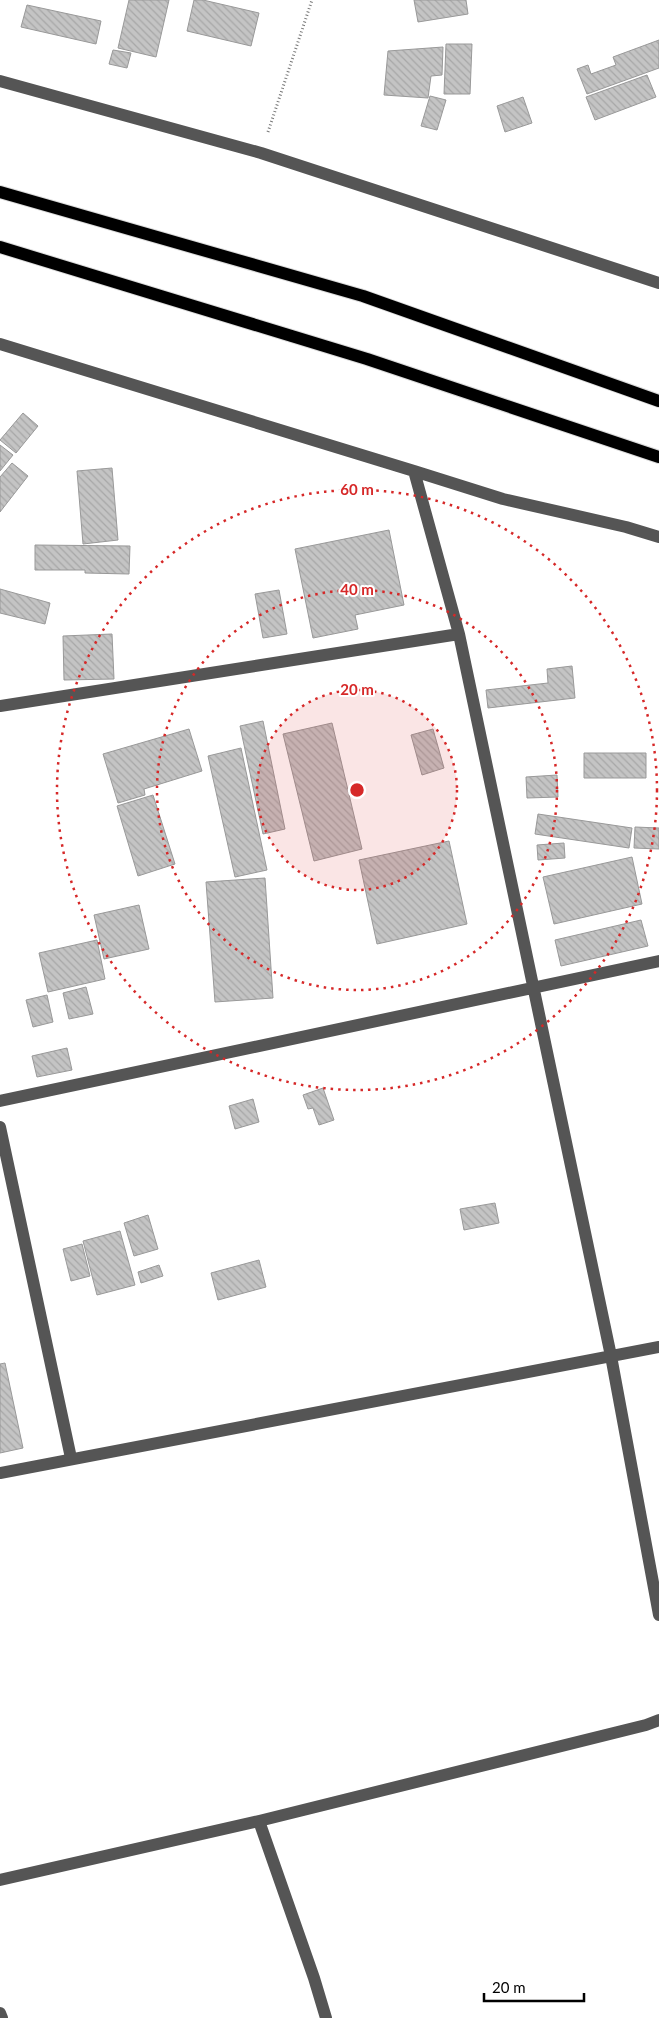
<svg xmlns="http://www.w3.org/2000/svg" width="659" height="2018" viewBox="0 0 659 2018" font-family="Lato,sans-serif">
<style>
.building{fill:url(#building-back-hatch);stroke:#999}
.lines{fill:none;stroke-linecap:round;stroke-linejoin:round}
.major-casing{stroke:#dbdbdb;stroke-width:14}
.path{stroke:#777;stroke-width:3;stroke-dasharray:1 2.5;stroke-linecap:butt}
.minor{stroke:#555;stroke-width:12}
.major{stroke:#000;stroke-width:12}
.ring{fill:none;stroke:#d62828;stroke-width:2.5;stroke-dasharray:2.5 5}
.centre{fill:#d62828;stroke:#fff;stroke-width:2.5}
.ring-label{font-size:15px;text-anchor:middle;font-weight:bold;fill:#d62828;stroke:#fff;stroke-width:4;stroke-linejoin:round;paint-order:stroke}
</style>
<defs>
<pattern id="building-back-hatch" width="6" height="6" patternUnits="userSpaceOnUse" patternTransform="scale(1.25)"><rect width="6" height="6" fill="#c4c4c4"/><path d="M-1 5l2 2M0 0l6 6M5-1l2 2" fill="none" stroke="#a7a7a7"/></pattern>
</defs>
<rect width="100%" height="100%" fill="#fff"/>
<path class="building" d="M129,0H169L156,57L118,48Z
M194,0H203L259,13L251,46L187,31Z
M414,0H466L468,14L418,22Z
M27,5L101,21L96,44L21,27Z
M659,40V68L587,94L577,69L588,65L591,74L616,65L613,57Z
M446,44H472L470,94H444Z
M443,47L442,75L431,76L428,98L384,95L388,51Z
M113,50L131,53L127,68L109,64Z
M647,75L656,97L595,120L586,97Z
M430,96L446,100L437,130L421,126Z
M523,97L532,123L505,132L497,106Z
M23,413L38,426L16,453L0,440Z
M0,445L13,455L0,471Z
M12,463L28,476L0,512V477Z
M112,468L118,540L83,544L77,471Z
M389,530L404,605L355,615L358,629L313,638L295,549Z
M35,545L130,546L129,574L85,573V570H35Z
M0,589L50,603L45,624L0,613Z
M279,590L287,634L263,638L255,594Z
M112,634L114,679L64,680L63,636Z
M572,666L575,698L488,708L486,690L548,683L547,669Z
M263,721L285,829L263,834L240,726Z
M332,723L362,849L314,861L283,734Z
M189,729L202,771L144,789L145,795L118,803L103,754Z
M433,729L444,768L422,775L411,735Z
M241,748L267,870L235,877L208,756Z
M584,753H646V778H584Z
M557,775L558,797L527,798L526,777Z
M153,795L175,864L138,876L117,806Z
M538,814L632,828L629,848L535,834Z
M635,827L659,828V849L634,848Z
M449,841L467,924L377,944L359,860Z
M564,843L565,858L538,860L537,845Z
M632,857L642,904L554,924L543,877Z
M265,878L273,998L215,1002L206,882Z
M139,905L149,949L104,959L94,915Z
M641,920L648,946L561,966L555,940Z
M97,940L105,979L48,992L39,953Z
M86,987L93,1014L69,1019L63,993Z
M47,995L53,1022L33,1027L26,1000Z
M67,1048L72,1070L37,1077L32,1056Z
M323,1088L334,1120L319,1125L313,1108L308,1109L303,1095Z
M253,1099L259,1122L235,1129L229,1106Z
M495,1203L499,1223L464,1230L460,1209Z
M148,1215L158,1249L134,1256L124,1223Z
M120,1231L135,1285L97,1295L83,1241Z
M82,1244L90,1276L71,1281L63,1249Z
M259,1260L266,1287L218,1300L211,1273Z
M159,1265L163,1276L141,1283L138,1272Z
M5,1363L23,1448L0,1453V1364Z"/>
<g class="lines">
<g class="major-casing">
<path id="major" d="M0,192L363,296L659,401
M0,247L367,359L659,457"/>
</g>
<path class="path" d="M268,132L312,0"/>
<path class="minor" d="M0,81L261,153L659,283
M0,344L414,471
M659,537L626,527L503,499L414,471L459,634L611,1356L659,1615
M0,706L459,634
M0,1101L659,961
M0,1127L71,1458
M0,1473L659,1347
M259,1821L314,1978L326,2018
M0,1880L259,1821L646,1725L659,1720
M0,2013L2,2018"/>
<use href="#major" class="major"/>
</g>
<circle cx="357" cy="790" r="100" fill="#d62828" fill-opacity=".12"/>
<g class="ring">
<circle cx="357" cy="790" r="100"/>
<circle cx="357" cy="790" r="200"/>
<circle cx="357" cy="790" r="300"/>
</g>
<circle cx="357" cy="790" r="8" class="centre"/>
<g class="ring-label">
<text x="357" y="495">60 m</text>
<text x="357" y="595">40 m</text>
<text x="357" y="695">20 m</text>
</g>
<path d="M484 1993v8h100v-8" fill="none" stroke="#000000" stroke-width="2.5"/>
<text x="492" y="1993" font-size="15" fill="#000000" stroke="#ffffff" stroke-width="4" paint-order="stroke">20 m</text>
</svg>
